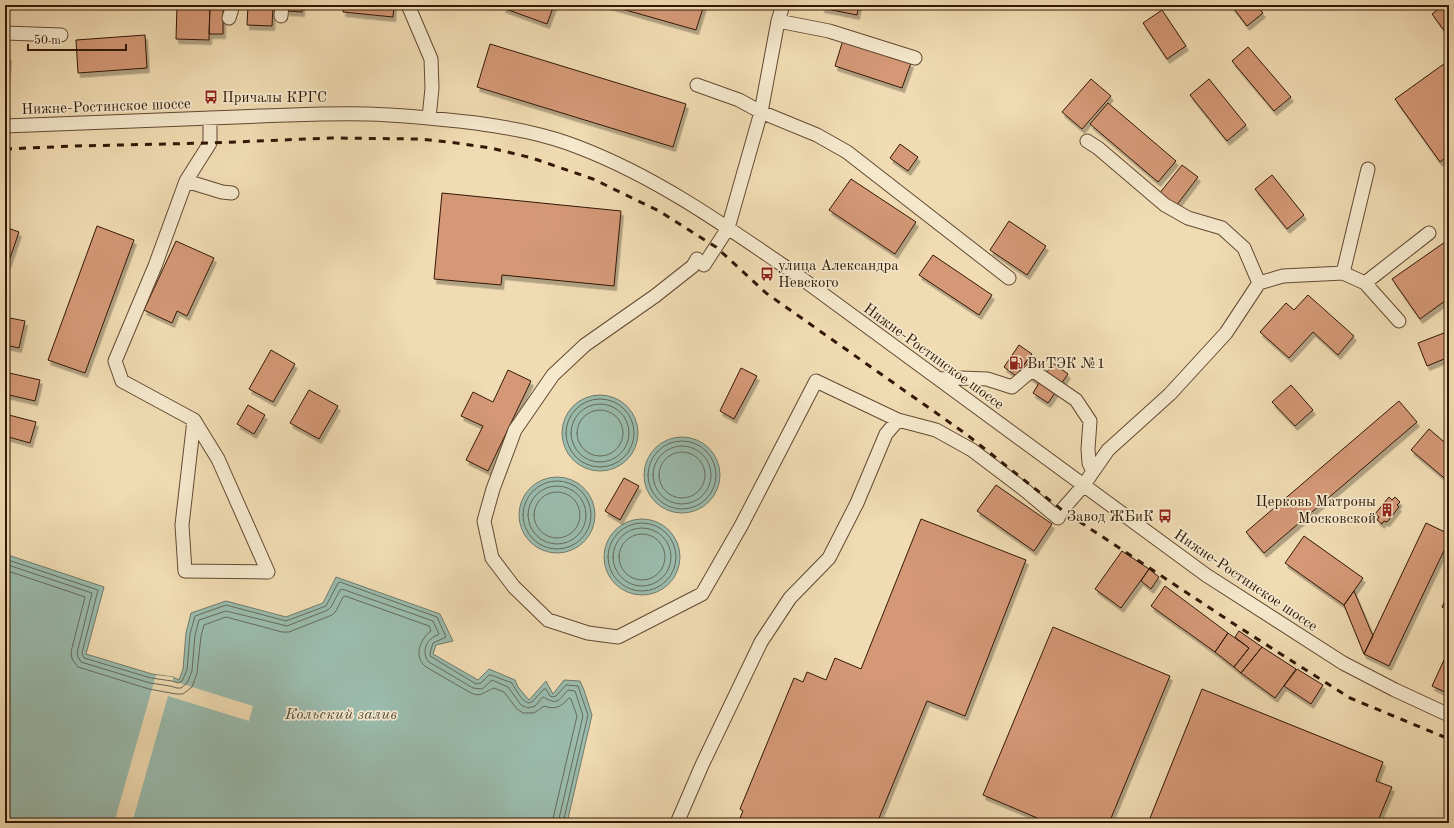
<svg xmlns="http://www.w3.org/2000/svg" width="1454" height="828" viewBox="0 0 1454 828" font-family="'Old Standard TT',serif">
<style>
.water{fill:#9abbad;stroke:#707a6a}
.pier{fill:#f0dbb2}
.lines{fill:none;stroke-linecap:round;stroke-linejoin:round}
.shore{stroke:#666a5a;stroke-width:1}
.building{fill:#d49876;stroke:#321806;filter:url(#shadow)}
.minor-casing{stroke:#624931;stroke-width:15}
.minor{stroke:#f5e8cd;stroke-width:13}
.rail{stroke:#321806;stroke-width:3;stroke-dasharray:7 7;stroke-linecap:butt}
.labels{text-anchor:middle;stroke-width:3.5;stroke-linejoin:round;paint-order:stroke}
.poi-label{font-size:15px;fill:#321806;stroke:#f5e8cd;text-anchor:start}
.street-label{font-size:15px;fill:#321806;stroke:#f5e8cd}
.water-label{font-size:16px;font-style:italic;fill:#565140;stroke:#f5e8cd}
</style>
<defs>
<filter id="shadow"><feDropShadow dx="2.5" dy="4.5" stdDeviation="0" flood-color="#0004"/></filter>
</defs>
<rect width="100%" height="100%" fill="#f0dbb2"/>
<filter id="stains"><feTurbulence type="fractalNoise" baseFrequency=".005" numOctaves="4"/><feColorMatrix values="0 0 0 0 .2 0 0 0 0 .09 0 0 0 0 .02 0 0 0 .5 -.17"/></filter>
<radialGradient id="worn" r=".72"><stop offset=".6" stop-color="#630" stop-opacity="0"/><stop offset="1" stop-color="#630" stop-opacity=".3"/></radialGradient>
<path class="water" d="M562 433a38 38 0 1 1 76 0a38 38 0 1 1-76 0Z
M644 475a38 38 0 1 1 76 0a38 38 0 1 1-76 0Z
M519 515a38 38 0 1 1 76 0a38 38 0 1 1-76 0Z
M604 557a38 38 0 1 1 76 0a38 38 0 1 1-76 0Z
M5,554L104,587L86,654L152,674L173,677L179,680L183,669L186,633L191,613L226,601L286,617L323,603L336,577L440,614L453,641L436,645L433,654L478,680L489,669L515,680L518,687L529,700L546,681L553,694L564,680L580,681L584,690L592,715L567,823H5Z"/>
<path class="pier" d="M156,675L173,677V681L253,706L249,721L168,696L132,823H114Z"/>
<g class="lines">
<path class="shore" d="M566 433a34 34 0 1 1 68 0a34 34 0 1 1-68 0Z
M571 433a29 29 0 1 1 58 0a29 29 0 1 1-58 0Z
M577 433a23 23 0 1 1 46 0a23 23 0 1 1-46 0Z
M648 475a34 34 0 1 1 68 0a34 34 0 1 1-68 0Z
M653 475a29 29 0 1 1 58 0a29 29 0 1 1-58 0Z
M659 475a23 23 0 1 1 46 0a23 23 0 1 1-46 0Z
M523 515a34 34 0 1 1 68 0a34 34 0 1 1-68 0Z
M528 515a29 29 0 1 1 58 0a29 29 0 1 1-58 0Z
M534 515a23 23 0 1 1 46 0a23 23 0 1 1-46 0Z
M608 557a34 34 0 1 1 68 0a34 34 0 1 1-68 0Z
M613 557a29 29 0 1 1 58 0a29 29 0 1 1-58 0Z
M619 557a23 23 0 1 1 46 0a23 23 0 1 1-46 0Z
M5,559L98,590L82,653L84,658L151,678L172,681L178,683L182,681L187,670L190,634L195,616L226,605L286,621L326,606L338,583L340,582L437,617L446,637L433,643L430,653V656L476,684L481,683L489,675H491L512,683C516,690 521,700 528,703L532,702L544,689H546L550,696L553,697L556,696L566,685L578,686L588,715L563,823
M5,564L92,593L77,653L78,657L81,662L150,683L170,686L177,688H181L187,683L192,671L195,635L199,620L226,611L287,626L328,610L331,607L340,590L342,589L433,621L439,634C437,636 433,636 431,639C424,644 423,656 429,662L473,688L482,689L492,680L508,687L521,705L528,708L535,706L543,697C558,705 557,702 568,690L575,691L583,716L558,823
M5,570L85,597L71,652L72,659L78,667L149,689L176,694H183L192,687L197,673L201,636L204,625L226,617L282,632H289L332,615L336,611L343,597L345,596L429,626L431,631C420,639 413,657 426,667L471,693C481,698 485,691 494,688L504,692L517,709L523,713H534L544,706C555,710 561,707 569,698L571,699L577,716L552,823"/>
</g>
<path class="building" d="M177,5H210L209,40L176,39Z
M210,5H223V34H209Z
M248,5H273L272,26L247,25Z
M287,5H302V12L287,11Z
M344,5H394L393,17L343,12Z
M504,5H554L547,24L503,8Z
M608,5H704L696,30Z
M822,5H859L857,15L822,8Z
M1231,5H1256L1263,13L1247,26Z
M1444,5H1449V37L1432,14Z
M1162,10L1186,46L1167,59L1143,23Z
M145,35L147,68L78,73L76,40Z
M843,40L911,63L902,88L835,66Z
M490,44L686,104L673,147L477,87Z
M1248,47L1291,97L1274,111L1232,61Z
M5,55L9,56L7,79H5Z
M1448,61L1449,104L1445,107L1449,112V155L1440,162L1395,99Z
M1091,79L1111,96L1082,129L1062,112Z
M1209,79L1246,125L1227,141L1190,95Z
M1108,103L1176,161L1158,182L1090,124Z
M900,144L918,157L908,171L890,158Z
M1182,165L1198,177L1176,206L1159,194Z
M1272,175L1304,215L1287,229L1255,189Z
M851,179L916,222L895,254L829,210Z
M442,193L621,211L614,286L502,275L501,285L434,279Z
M1009,221L1046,246L1027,275L990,250Z
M97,226L134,240L85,373L48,360Z
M5,227L19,232L8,264L5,263Z
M176,241L214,258L187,316L177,311L172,323L144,310Z
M1445,242L1449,247V298L1420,319L1392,279Z
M933,255L992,295L979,315L919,275Z
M1308,295L1354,336L1338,355L1313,332L1289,358L1260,332L1286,303L1294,310Z
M5,317L25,321L19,348L5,345Z
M1449,331V357L1427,366L1418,343Z
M1019,345L1032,354L1016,376L1004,367Z
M271,350L295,364L273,402L249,389Z
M1028,359L1047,372L1053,363L1068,374L1048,403L1033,393L1039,383L1020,370Z
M741,368L757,376L734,419L720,411Z
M508,370L531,381L488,471L466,460L483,426L461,416L473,392L493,402Z
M5,372L40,380L35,401L5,394Z
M1291,385L1313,410L1295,426L1272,402Z
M309,390L338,406L319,439L290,423Z
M1399,401L1417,422L1264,553L1246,532Z
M248,405L265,415L254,434L237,424Z
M5,414L36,422L30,443L5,436Z
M1429,429L1449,446V482L1411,450Z
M624,478L639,486L620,520L605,511Z
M996,485L1052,524L1034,551L977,511Z
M1389,497L1392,500L1395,497L1400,502L1397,505L1399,507L1387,522L1384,521L1382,524L1377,520L1379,517L1375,514Z
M921,519L1026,560L965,716L927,701L877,823H738L743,811L740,809L794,678L803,682L807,672L826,680L835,658L861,669Z
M1426,523L1449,534V540L1389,666L1364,654Z
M1304,536L1363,578L1344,605L1285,563Z
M1122,551L1149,569L1121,608L1095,589Z
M1149,569L1159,577L1151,589L1141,581Z
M1165,586L1228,633L1215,652L1151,606Z
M1354,591L1373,636L1364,654L1344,605Z
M1449,593V611L1442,607Z
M1053,627L1170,676L1109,823H1049L983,795Z
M1239,631L1262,647L1241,673L1234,667L1249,648L1235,637Z
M1228,633L1249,648L1234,667L1215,652Z
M1262,647L1296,669L1275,698L1241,673Z
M1444,660L1449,662V694L1432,686Z
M1297,669L1323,685L1311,704L1284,686Z
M1202,689L1383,762L1376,781L1392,787L1377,823H1148Z"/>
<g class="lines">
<g class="minor-casing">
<path id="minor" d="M408,5L431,59L432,88L429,118
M281,16L282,5
M229,18L233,5
M778,21L829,31L915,58
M5,33L61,35
M697,85L739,100L761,112L817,135L847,152L1009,278
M5,126C90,122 175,119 260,116C296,115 332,113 368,114C404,115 441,119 476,123C511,128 545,134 578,147C657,177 727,227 797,275L1206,575L1343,663L1395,690L1449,715
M1087,141L1098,148L1165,205L1188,218L1222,228L1244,248L1259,283
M186,181L222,192L232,193
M697,259L693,266L655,296L585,345L553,375L515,430L493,489L484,521L492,558L514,587L548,620L588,633L618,637L702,594L741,526L816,381L898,420L936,430L972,450L1026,491L1058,518L1062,510L1083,486L1108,450L1170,394L1226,333L1259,283L1283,276L1343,273L1368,169
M704,265L728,228L761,112L778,21L783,5
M1343,273L1365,283L1399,321
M1365,283L1429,233
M939,379L960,378L987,379L1012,387L1032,370L1076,400L1090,421L1088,449L1089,463L1093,471
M194,420L182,525L185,571L268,572L218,459L194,420L122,381L115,361L155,266L186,181L210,143V118
M677,823L702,765L761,642L790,598L829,558L857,503L886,434L898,420"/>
</g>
<use href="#minor" class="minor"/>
<path class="rail" d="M5,149L75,146L210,143L330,138L421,139L456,143L491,148L532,158L593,179L659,211L716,247L766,293L966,434L1062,510L1237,626L1350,698L1449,739"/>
</g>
<defs>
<g id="bus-bare" transform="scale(1.08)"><path d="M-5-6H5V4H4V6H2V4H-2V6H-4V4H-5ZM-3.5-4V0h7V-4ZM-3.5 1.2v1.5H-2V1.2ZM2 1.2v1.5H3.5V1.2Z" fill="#8f2418" stroke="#f5e8cd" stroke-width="2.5" paint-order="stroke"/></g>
<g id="fuel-bare" transform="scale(1.08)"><path d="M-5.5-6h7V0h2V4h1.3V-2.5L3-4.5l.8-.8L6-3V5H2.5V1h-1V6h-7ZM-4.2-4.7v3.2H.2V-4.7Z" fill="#8f2418" stroke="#f5e8cd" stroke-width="2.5" paint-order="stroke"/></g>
<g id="building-bare" transform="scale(1.08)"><path d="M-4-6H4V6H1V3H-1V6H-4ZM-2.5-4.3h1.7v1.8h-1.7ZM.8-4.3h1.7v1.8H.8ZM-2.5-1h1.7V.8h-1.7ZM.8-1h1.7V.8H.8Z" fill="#8f2418" stroke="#f5e8cd" stroke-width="2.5" paint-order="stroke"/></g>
</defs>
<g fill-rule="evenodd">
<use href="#bus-bare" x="211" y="97"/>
<use href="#bus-bare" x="767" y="274"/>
<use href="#fuel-bare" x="1016" y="363"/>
<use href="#building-bare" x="1387" y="510"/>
<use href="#bus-bare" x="1165" y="516"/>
</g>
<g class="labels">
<g class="poi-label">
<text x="222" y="102">Причалы КРГС</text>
<text x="778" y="270">улица Александра<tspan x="778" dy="17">Невского</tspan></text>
<text x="1027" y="368">ВиТЭК №1</text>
<text x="1376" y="506" text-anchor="end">Церковь Матроны<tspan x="1376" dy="17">Московской</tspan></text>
<text x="1154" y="521" text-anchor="end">Завод ЖБиК</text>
</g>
<g class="street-label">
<text transform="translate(106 106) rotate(-2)" y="5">Нижне-Ростинское шоссе</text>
<text transform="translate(934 356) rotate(36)" y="5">Нижне-Ростинское шоссе</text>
<text transform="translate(1246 580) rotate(34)" y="5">Нижне-Ростинское шоссе</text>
</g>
<g class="water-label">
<text x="341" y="719">Кольский залив</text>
</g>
</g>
<rect width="1454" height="828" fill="none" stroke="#f0dbb2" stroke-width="20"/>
<rect x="6" y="6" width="1442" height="816" fill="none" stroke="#321806" stroke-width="2"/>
<rect x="10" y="10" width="1434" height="808" fill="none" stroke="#321806"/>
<path d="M28 44v6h98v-6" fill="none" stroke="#321806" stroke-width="2"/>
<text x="34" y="44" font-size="12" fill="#321806" stroke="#f5e8cd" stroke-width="3" paint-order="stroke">50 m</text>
<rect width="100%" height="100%" filter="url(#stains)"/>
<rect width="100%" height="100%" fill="url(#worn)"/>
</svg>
